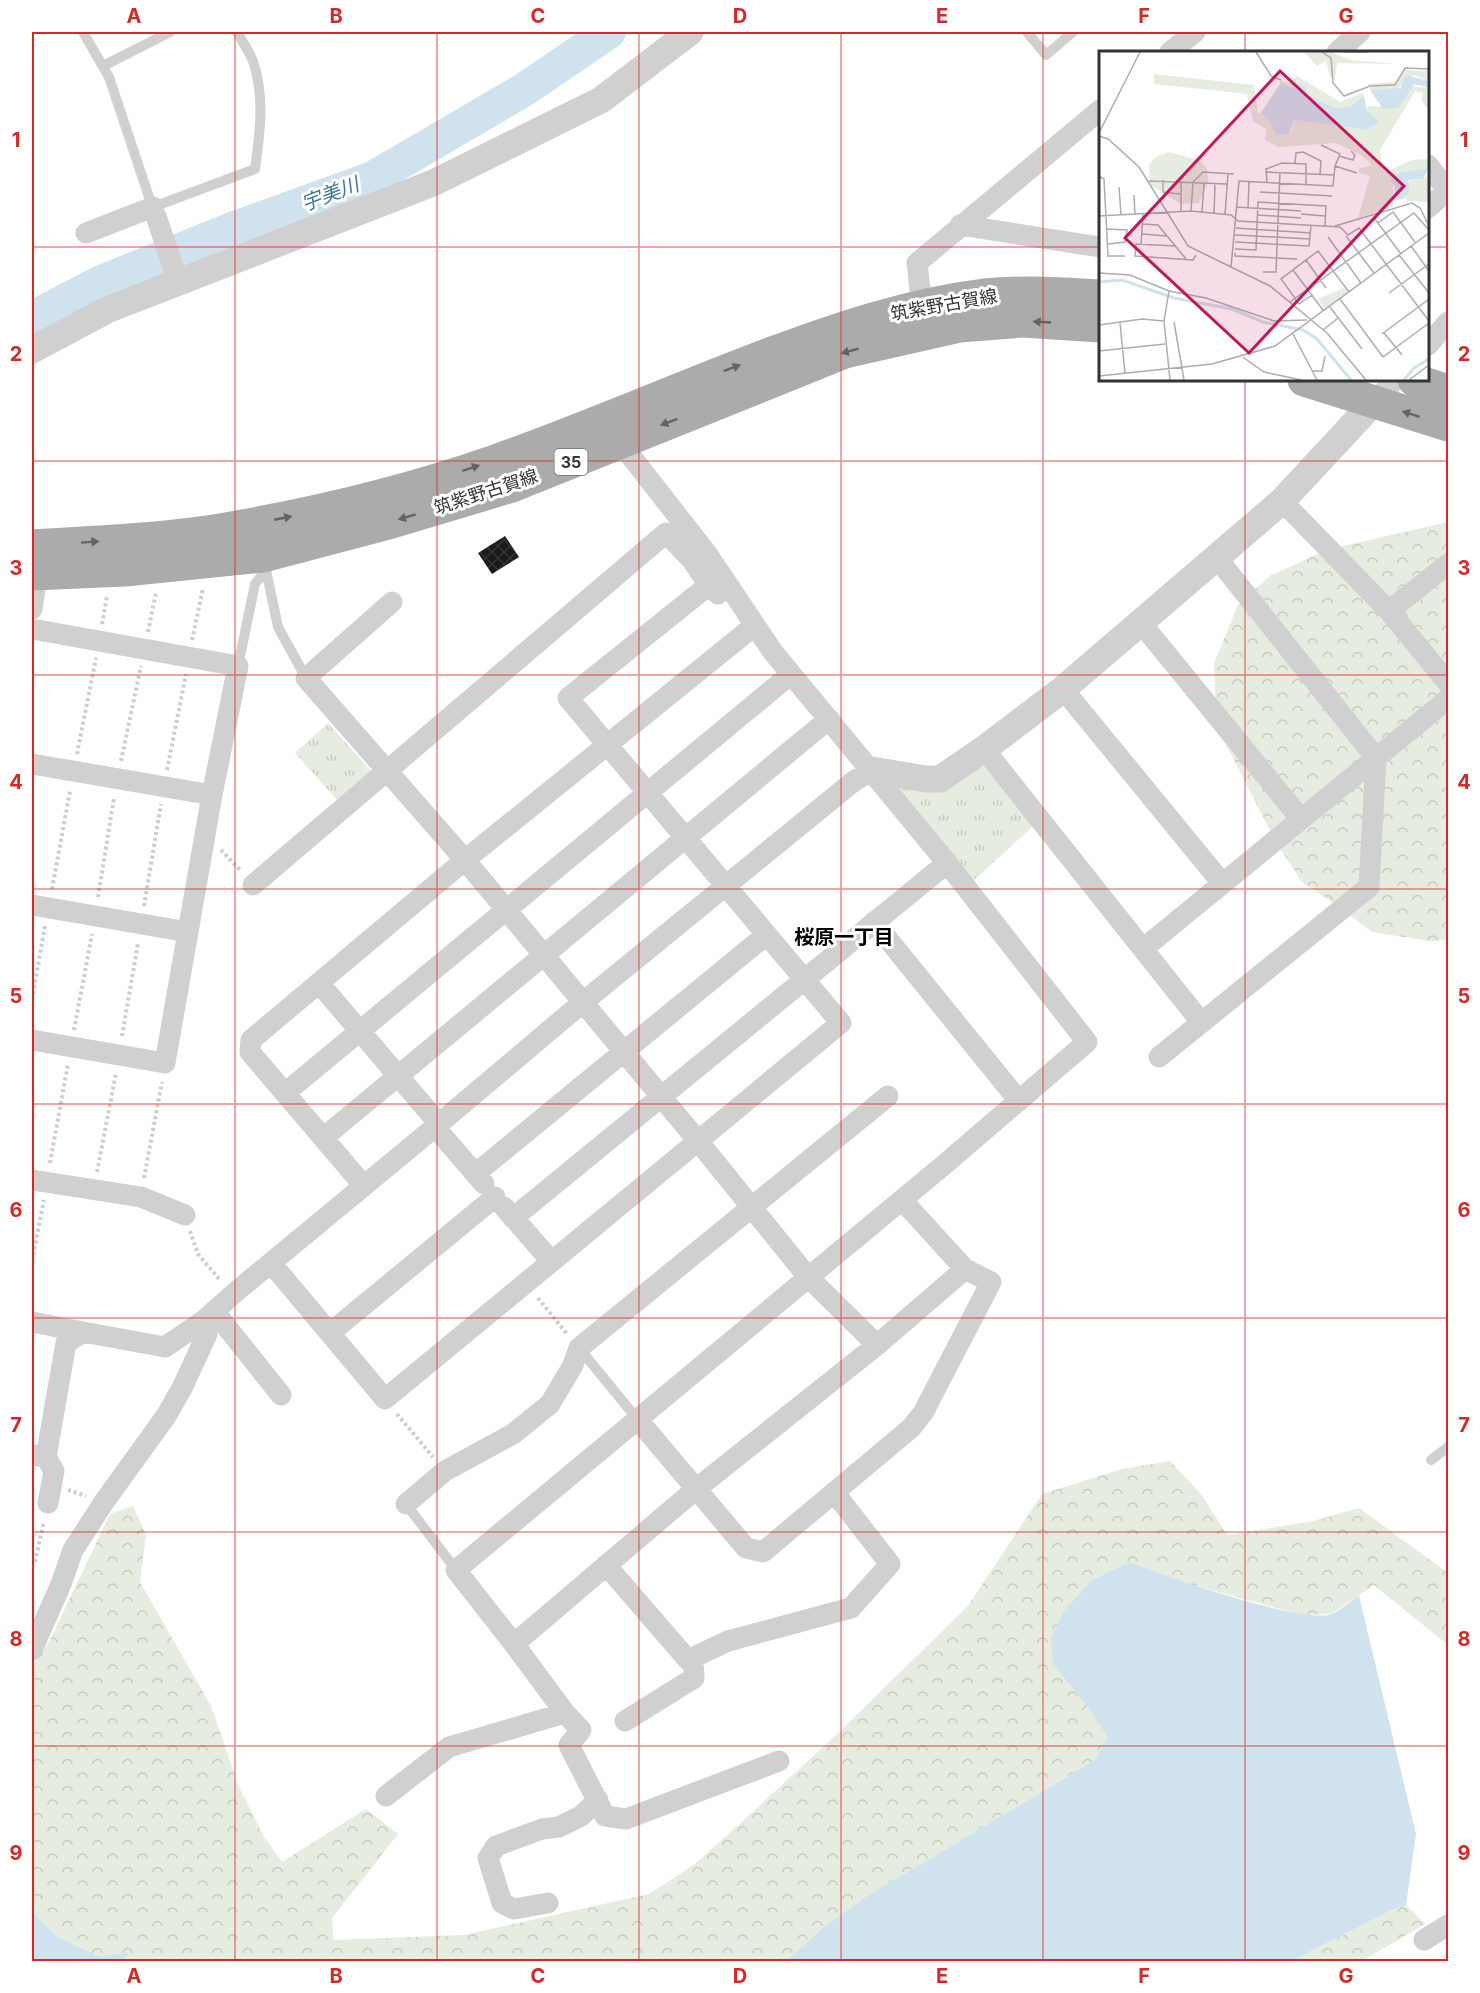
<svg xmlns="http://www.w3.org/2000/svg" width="1480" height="1993" viewBox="0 0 1480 1993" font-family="Inter,'Noto Sans JP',sans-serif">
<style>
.forest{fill:url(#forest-crowns)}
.park{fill:url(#park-tufts)}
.water{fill:#cfe2ee}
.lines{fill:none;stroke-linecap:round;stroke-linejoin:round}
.river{stroke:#cfe2ee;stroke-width:34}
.building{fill:url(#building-cross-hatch)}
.path{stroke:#cdcdcd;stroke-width:4;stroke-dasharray:3 3;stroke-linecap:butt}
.service{stroke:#d0d0d0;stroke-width:10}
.minor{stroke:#d0d0d0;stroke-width:21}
.tertiary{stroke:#d0d0d0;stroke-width:27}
.primary{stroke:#ababab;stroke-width:33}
.oneway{fill:#636363}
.grid{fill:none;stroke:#d62828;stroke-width:1.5;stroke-opacity:0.55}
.labels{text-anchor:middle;stroke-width:6;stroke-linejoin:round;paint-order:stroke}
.shield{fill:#fff;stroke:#707070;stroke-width:1.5}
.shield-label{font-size:16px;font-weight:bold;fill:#333}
.street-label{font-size:18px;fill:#333;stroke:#fff}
.water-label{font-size:20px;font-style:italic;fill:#3f7597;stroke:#fff}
.neighbourhood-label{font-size:20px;font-weight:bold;fill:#000;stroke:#fff}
.inset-river{fill:none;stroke:#cfe2ee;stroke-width:3}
.inset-road{fill:none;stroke:#adadad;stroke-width:1.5}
.view{fill:#c2185b;fill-opacity:0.15;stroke:#c2185b;stroke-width:3}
.inset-edge{fill:none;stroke:#333;stroke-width:3}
.neatline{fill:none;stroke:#d62828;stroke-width:2}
.grid-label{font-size:20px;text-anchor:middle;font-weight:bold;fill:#d62828}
</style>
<defs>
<pattern id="forest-crowns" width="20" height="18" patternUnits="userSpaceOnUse" patternTransform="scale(1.5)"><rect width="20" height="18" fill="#e6ecdf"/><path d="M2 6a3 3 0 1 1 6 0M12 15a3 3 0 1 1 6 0" fill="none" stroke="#c6cbc0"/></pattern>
<pattern id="park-tufts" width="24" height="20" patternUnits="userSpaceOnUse" patternTransform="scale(1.5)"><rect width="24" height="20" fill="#e6ecdf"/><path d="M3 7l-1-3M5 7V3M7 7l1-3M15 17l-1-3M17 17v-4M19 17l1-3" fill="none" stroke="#c6cbc0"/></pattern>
<pattern id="building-cross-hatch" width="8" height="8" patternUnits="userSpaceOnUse" patternTransform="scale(1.5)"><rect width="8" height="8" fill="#1a1a1a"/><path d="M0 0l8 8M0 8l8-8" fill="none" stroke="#333"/></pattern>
</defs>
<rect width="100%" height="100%" fill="#fff"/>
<path class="forest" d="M1448,522V940L1429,941L1372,932L1341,908L1302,882L1276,842L1217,727L1214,663L1238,605L1270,576L1326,550Z
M1170,1461L1201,1494L1227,1535L1313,1521L1359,1508L1448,1573V1645L1374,1585L1331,1614L1302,1615L1175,1580L1129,1562L1053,1664L1093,1714L1107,1737L1095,1760L864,1898L824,1927L786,1961L123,1962L127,1953L99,1956L59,1938L36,1916L32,1908V1667L50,1640L110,1514L133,1506L146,1535L140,1582L211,1706L239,1787L264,1837L282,1862L366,1809L398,1834L332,1918L333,1940L464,1935L649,1894L695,1864L744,1820L837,1734L968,1606L1042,1494L1122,1469Z
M1406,1905L1425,1924L1362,1961L1296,1962L1297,1958L1392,1910Z"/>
<path class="park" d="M328,723L373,773L340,803L295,753Z
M977,766L988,767L1033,826L971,883L893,787Z"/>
<path class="water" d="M1129,1562C1162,1575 1303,1625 1332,1614C1341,1610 1350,1601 1359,1596L1416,1834L1406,1905L1392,1910L1297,1958L1296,1961H786L824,1927L864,1898L1095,1760L1107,1737L1093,1714L1053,1664L1051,1639L1063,1612L1091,1581Z
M32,1908L36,1916L59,1938L99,1956L128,1953L123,1961H32Z"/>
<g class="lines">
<path class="river" d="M32,318L99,283L232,229L373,178L522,91L609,32"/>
</g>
<path class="building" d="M505,536L519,557L492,574L478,553Z"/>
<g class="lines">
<path class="path" d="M102,624L107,596
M148,632L156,592
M192,640L203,588
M77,754L96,658
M121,761L141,666
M167,770L186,674
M221,850L241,871
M52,889L70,791
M98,897L114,798
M144,906L161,804
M32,1000L45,926
M74,1030L92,934
M122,1036L138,943
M50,1163L68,1064
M97,1172L116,1073
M144,1178L162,1082
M190,1231L198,1254L220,1280
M32,1261L44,1200
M538,1298L567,1334
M397,1414L433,1457
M68,1490L86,1496
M35,1562L44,1521"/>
<path class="service" d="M83,32L109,77L153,209
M1027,32L1046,55L1073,32
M103,66L170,32
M153,207L255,169C260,133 265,96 253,61C249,51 242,41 237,32
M266,570L278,627L306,678
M238,666L255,584L266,570
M579,1348L638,1420
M1431,1460L1448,1447
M406,1504L456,1570"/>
<path class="minor" d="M1170,52L1195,32
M1337,52L1360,32
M1428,165L1448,191
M1428,208L1448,190
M156,216L178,282
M960,225L1100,247
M86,233L153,207
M922,307L917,263L1100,110
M1428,345L1448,322
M1374,402L1395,380
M1282,501L1389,611L1448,683
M392,602L306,678L465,860L698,1141L808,1277L877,1345
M32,609L37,574
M1389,611L1448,564
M1141,623L1301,819
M32,629L238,666L212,795L165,1063L32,1040
M1063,689L1222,883
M984,749L1201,1022
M32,764L212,795
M253,885L666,533L692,560L709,585L718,594
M32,905L188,932
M874,922L1019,1101
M1144,948L1448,699
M319,983L439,1124
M1159,1057L1369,887L1376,758L1217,558
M285,1093L791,674
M435,1127L484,1184
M323,1138L829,719
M475,1174L766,935
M32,1180L141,1197L185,1215
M364,1186L250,1052L251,1040L465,860L754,626
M504,1207L551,1261
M513,1218L947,863
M271,1263L385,1399L841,1023L568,698L709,585
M214,1311L281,1395
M32,1322L83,1332
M330,1333L495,1197
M638,1420L746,1548L763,1552L911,1428L923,1413L991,1282L965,1269L902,1200
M32,1455L46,1457L66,1343L83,1332L165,1347L203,1321L238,1290L435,1127L582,1003L854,781L872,770
M46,1457L54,1471L48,1503
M406,1504L445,1471L513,1434L550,1404L573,1365L579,1348L888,1096
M606,1565L688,1660L728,1641L851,1608L890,1564L834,1492
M514,1644L696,1489L877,1345L965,1269
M32,1650L61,1584L73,1550L104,1502L166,1416L182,1388L207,1334L203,1321
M565,1713L581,1730L569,1745L605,1816L626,1819L779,1761
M625,1721L694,1678L693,1657
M386,1796L449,1747L565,1713L514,1644L456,1570L945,1164L1087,1042L947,863L773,652L708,555L630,455L623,440
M548,1903L514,1909L502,1903L488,1858L496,1846L542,1829L559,1827L581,1816L598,1800
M1424,1940L1448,1925"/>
<path class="tertiary" d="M32,350L107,310L433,183L601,100L690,32
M872,770L926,779H940L984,749L1063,689L1282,501L1374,402"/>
<path class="primary" d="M1304,380L1448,425
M1414,380L1448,391
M32,546C94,542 158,540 220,530C313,514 406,492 495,461C589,428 681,387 775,352C842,327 912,304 984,295C1023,291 1062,294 1100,296
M32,574L125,570L263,556L392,522L512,486L845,352L960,326L1023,321L1100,326"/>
</g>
<defs><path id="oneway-solid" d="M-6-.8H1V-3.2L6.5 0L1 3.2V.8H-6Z" transform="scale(1.5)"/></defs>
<g class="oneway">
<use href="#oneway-solid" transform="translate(1042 322) rotate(-177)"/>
<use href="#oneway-solid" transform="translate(850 351) rotate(165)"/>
<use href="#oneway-solid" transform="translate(732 368) rotate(-21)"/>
<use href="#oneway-solid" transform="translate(1411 414) rotate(-162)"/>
<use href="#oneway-solid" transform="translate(669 422) rotate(159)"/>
<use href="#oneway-solid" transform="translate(471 468) rotate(-18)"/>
<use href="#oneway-solid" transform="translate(407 517) rotate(163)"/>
<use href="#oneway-solid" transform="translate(283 518) rotate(-11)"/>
<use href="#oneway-solid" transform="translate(90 542) rotate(-4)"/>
</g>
<path class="grid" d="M235,32V1962M437,32V1962M639,32V1962M841,32V1962M1043,32V1962M1245,32V52M32,247H1100M1428,247H1448M1245,380V1962M32,461H1448M32,675H1448M32,889H1448M32,1104H1448M32,1318H1448M32,1532H1448M32,1746H1448"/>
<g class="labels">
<rect class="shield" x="554.5" y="449" width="33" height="26" rx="4.5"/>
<g class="shield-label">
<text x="571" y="468">35</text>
</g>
<g class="street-label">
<text transform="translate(944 305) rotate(-10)" y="6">筑紫野古賀線</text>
<text transform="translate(486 492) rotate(-18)" y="6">筑紫野古賀線</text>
</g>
<g class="water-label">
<text transform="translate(330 194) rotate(-21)" y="7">宇美川</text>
</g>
<g class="neighbourhood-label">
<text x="844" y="944">桜原一丁目</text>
</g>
</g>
<g transform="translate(1099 51)">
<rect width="330" height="330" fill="#fff"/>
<path d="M205,1H232L251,9L298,13L238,12L236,30L231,26L227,9L218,15ZM306,19L330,20V30L315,24L297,39H272L269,33L297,31ZM55,23L155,34L159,62L167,65L177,83L192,81L195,69L268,79L281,71L267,60L269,55L299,57L311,35L330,37V60L322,49L324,42L316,40L281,99L285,121L313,109L330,108V117L302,121L294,131V155L259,167L271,125L260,122V118L273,114L262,104L237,92L179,96L166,89L167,78L154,70L148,43L55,33ZM198,25L241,51L263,42L265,45L251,56L236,57L181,33V30L190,32ZM69,101L100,109L108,117L109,132L100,152L82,153L51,134L50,114L55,107ZM330,123V151L307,150L308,130L324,128Z" fill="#e6ecdf"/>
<path d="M245,237L248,241L226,259L219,248Z" fill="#e6ecdf"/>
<path d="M306,24L330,30V37L315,33L299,57L284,58L271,39L302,37ZM181,33L194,37L201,33L207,37L209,45L236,57L251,56L265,45L268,60L281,71L268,79L195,69L190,83H177L167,65L161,63ZM330,117L324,128L309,129L310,140L305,148L295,149L296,135L291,129L302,121Z" fill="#cfe2ee"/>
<path class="inset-river" d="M0,231L23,229L75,247L133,258L164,271L204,279L218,288L252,329M305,329L315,317L330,308"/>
<path class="inset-road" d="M157,1L172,25L182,29M223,1L232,7L234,32L245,45L271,35L296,34L306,17L330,18M245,1H268M0,82L41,1M0,85L9,88L40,116L89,195L171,235L228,282L267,329M222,94L241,103L236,115M240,105L254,109L256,104L252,100M196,112L197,102L204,101L222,110L221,124M168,121L235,124M0,125L5,128L9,205H26M64,129V141L81,143M50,130L128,133M168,131L167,118L183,112L207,113V133M20,136L22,164M161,141L233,145M35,144L36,163M138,156L202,160M149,157L150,130M82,160V130M92,160L94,131L104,121L135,123M103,161L105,132M115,162L116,133M126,163L129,123M202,163L226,165M159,164L202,167M0,165L92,160L132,164L139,170L241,176L249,184L260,177L330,270M276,168L302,203M279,172L294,161L316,191M44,173L59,174L87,208M236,175L313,152L321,157L330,175M137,177L212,182M8,178L28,179L26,191L9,193M43,183L68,185M136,184L211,188M247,185L275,222M229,186L262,232M136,191L210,195L212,174M42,193L44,163M77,195L37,193L36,205L94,209L97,204M312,195L330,220M136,198L157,199L159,151L227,155L226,175M136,202V205L198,208M300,204L330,242M207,209L227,237M132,216L140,130L234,135L236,115L258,122M194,219L224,259M164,221H177L181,121M0,222L31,224L70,240L107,247L175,270L208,269M70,240L65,270L71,329M290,242L330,213M196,247L182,228L219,200L250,241M196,248L200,253L213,244M241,248L284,306L330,272M191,251L315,162L330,179M231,256L263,298M75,271L85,329M21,272L26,322M0,274L43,268L65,270M224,279L239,267M285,282L303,304M194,283L218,329M283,283L330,248M0,300L66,293M141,304L165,321L202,329M214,320H223L226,305M0,325L113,313L176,295L330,182M310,329L330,314"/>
<path class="view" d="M181,20L305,135L150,302L26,187Z"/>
<rect width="330" height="330" class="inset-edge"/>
</g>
<rect width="1480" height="1993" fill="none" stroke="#ffffff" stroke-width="66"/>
<rect x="33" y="33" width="1414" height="1927" class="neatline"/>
<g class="grid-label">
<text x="134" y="23">A</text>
<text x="336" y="23">B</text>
<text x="538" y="23">C</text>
<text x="740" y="23">D</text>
<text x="942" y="23">E</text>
<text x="1144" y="23">F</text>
<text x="1346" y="23">G</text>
<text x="16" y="147">1</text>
<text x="1464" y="147">1</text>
<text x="16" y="361">2</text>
<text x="1464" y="361">2</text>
<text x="16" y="575">3</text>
<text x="1464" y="575">3</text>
<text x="16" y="789">4</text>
<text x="1464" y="789">4</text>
<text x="16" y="1003">5</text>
<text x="1464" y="1003">5</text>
<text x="16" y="1217">6</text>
<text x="1464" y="1217">6</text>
<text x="16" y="1432">7</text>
<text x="1464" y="1432">7</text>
<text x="16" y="1646">8</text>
<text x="1464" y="1646">8</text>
<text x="16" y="1860">9</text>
<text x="1464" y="1860">9</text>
<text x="134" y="1983">A</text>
<text x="336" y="1983">B</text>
<text x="538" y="1983">C</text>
<text x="740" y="1983">D</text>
<text x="942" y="1983">E</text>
<text x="1144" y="1983">F</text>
<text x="1346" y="1983">G</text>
</g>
</svg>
